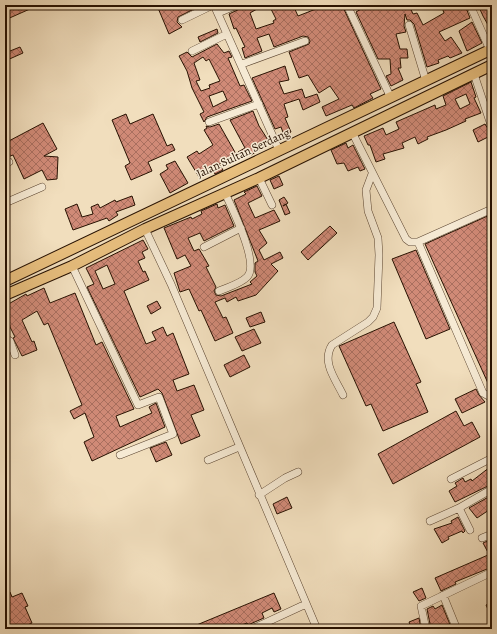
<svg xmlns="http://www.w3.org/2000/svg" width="497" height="634" viewBox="0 0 497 634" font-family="Alegreya,serif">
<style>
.building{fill:url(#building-cross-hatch);stroke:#271101;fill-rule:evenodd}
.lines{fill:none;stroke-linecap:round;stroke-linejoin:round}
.minor-casing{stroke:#5a4430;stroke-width:8}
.highway-casing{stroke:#271101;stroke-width:12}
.minor{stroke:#f6ead4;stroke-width:7}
.highway{stroke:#e8bf7e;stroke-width:10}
.labels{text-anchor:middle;stroke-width:3;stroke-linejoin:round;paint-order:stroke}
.street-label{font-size:12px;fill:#271101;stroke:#f6ead4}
</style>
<defs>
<pattern id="building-cross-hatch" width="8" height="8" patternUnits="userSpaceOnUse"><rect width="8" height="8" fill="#d08a77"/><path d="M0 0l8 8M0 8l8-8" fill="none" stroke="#a96f5f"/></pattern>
</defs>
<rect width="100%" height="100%" fill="#f1debd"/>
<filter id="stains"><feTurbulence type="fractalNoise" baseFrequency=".005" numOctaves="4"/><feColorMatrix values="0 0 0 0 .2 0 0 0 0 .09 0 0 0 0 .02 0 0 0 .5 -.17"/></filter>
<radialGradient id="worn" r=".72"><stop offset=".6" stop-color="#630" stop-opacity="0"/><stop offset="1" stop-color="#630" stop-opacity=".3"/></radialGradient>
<path class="building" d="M5,5H39L5,20Z
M164,5H202L178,17L177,22L182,27L169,34L158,8Z
M248,5H264L250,13L256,29L274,23L273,21L276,19L269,5H293L298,16L321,7L320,5H342L381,89L370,94L373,98L354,108L352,105L326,116L322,107L339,99L330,86L319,93L308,75L299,78L289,52L309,44L310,41L308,37L303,36L274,47L269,34L257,38L262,51L245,58L242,48L245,47L236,28L234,29L229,14Z
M362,5H398L399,7L409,5L413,14L417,13L423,25L444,13L441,5H465L470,18L439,32L445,41L451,37L462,53L450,58L448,56L438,60L439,63L427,67L414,24L410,20H407L405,14L404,26L406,32L396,34L400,49H407L408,58H400L401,68H398L403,80L391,86L386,76L391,74L390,59H378L356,12L363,8Z
M478,5H492V32L483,16Z
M472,22L482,43L467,51L459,31Z
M217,29L218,33L200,42L198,37Z
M217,44L224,53L229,51L232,57L228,58L240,86L244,85L252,101L207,117L204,122L200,114L204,112L192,88L187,71L179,56L187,52L192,57ZM203,57L206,61L209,59L220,81L209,85L210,88L201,91L196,81L200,80L194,63ZM223,91L227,100L213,107L209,96Z
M20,47L23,53L5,61V53Z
M285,66L289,80L279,82L284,94L302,89L305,98L317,94L320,102L303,110L299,99L284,104L288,117L285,118L291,132L284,135L281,127L275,129L252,78Z
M471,82L476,97L474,98L481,113L465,119L466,121L446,130L427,137L428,139L418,144L415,137L402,143L404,148L383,154L385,159L376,162L370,145H368L364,136L383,128L386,135L399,129L396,122L435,105L436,109L446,105L443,96ZM466,94L470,104L460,109L455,99Z
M253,111L259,126L270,143L251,155L250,153L241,158L238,152L245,148L230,120Z
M126,114L130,124L153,114L167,146L172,144L175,150L148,162L152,171L131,180L125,166L130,163L112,120Z
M43,123L57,149L44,156L58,157L57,179L47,180L42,170L24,179L13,155L5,158V143Z
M219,124L236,154L219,164L223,170L215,174L212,169L199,177L187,157L197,151L199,154L213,145L204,130L207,128L206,126L210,127Z
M485,124L492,135L478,142L473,130Z
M346,143L348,148L353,145L365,169L360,171L358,167L348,171L344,163L337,164L331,150Z
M175,161L188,183L170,193L160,174L168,169L166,165Z
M279,176L283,185L274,189L270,180Z
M257,186L262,196L248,203L255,218L274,210L280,221L259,230L267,243L259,250L264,260L280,252L283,258L271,264L278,271L256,295L238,301L236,297L227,302L225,298L215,302L223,318L226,317L233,333L215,341L201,310L199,311L189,289L180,292L174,273L191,266L185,255L177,259L164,228L191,217L192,219L202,214L201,211L217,204L218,208L225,205L234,226L204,241L200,233L188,238L194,251L199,249L205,259L209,266L206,267L216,287L214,291L216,295L221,296L252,284L250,282L257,276L255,272V263L258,261L234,200L246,194L244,192Z
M132,196L135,205L116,212L118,215L109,221L107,218L73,230L65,209L77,204L82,217L93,214L91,207L98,204L100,208L115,200L116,202Z
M284,197L288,203L283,206L286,204L290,213L285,215L279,200Z
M492,214V392L425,244Z
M330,226L337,233L308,260L301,252Z
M143,240L148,249L142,252L145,258L138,261L143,272L145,271L149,280L124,291L146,344L156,340L152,332L163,327L167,336L173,333L189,374L173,380L177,391L194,385L204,410L191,415L200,436L181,444L162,393L158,389L140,397L87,287L94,284L86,268ZM107,265L115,284L103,289L95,271Z
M416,250L450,329L426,339L392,259Z
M44,288L50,303L75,293L96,345L102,342L134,409L116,416L120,427L152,413L149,407L156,403L165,427L92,461L84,442L94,437L85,413L74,419L70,411L82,405L48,323L44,325L37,311L22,320L32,342L34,341L37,350L22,356L13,338L15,337L10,327L9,322L5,317V306L26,294L27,296Z
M157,301L161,308L151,314L147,306Z
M261,312L265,322L250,327L246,318Z
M394,322L421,382L416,384L428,412L383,431L371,404L366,406L339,346Z
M254,329L261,343L242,351L235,337Z
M244,355L250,367L230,377L224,365Z
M476,389L479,395L485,402L462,413L455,399Z
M456,411L464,426L472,422L480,437L393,484L378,454Z
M166,442L172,455L156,462L150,448Z
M490,467L492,471V484L455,502L449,491L457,486L455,483L463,478L465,482L471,479L472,481Z
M492,495V508L477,518L469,508Z
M287,497L292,508L277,514L273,504Z
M458,517L465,531L463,533L462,531L448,537L449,539L442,543L434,529L452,523L451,521Z
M492,539V560L483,543Z
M488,555L492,567L455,582L456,584L441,591L435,578Z
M422,588L426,598L419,601L413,592Z
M10,592L12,597L22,593L28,606L25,607L32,623L25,626L26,629H5V594Z
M274,593L281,609L274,612L272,608L262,613L264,618L257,621L248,625L247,623L231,629H187Z
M492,602V618L486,605Z
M442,605L451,627L445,629H431L427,609L433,606L435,609Z
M419,618L421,629H412L409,622Z"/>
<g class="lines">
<g class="minor-casing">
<path id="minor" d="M214,5L279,150
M347,5L391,98
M470,5L490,50
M218,13L237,5
M182,20L213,5
M409,25L426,81
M192,51L227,34
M242,64L305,41
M474,74L492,128
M209,122L259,104
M352,132L406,239L410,242H418L492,209
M5,164L9,162
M259,178L272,205
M5,203L42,187
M145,229L171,284L317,629
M418,242L483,393L492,398
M204,247L241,228
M72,266L138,405L159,397L173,434L120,455
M219,291C228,287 240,284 247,277C260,264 232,208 225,193
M5,324V325
M5,338L10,341L15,355
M343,395C336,380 321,362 332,345L368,322L373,317L377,308L379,255L378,238L368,211L366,190L372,174
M208,460L239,447
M451,479L492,458
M259,495L285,478L298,472
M459,508L470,530
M430,521L459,508L492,489
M482,538L492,534
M443,595L456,627
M252,629L306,604
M426,629L421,606L492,572"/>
</g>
<g class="highway-casing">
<path id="highway" d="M5,281L492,49
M5,295L72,266L145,229L259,178L492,65"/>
</g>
<use href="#minor" class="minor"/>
<use href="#highway" class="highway"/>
</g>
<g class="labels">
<g class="street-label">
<text transform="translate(243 153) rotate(-25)" y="4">Jalan Sultan Serdang</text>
</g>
</g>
<rect width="497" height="634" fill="none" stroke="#f1debd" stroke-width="20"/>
<rect x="6" y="6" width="485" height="622" fill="none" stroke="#271101" stroke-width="2"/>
<rect x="10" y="10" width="477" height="614" fill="none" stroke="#271101"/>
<rect width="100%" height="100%" filter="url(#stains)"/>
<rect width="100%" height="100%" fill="url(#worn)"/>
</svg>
